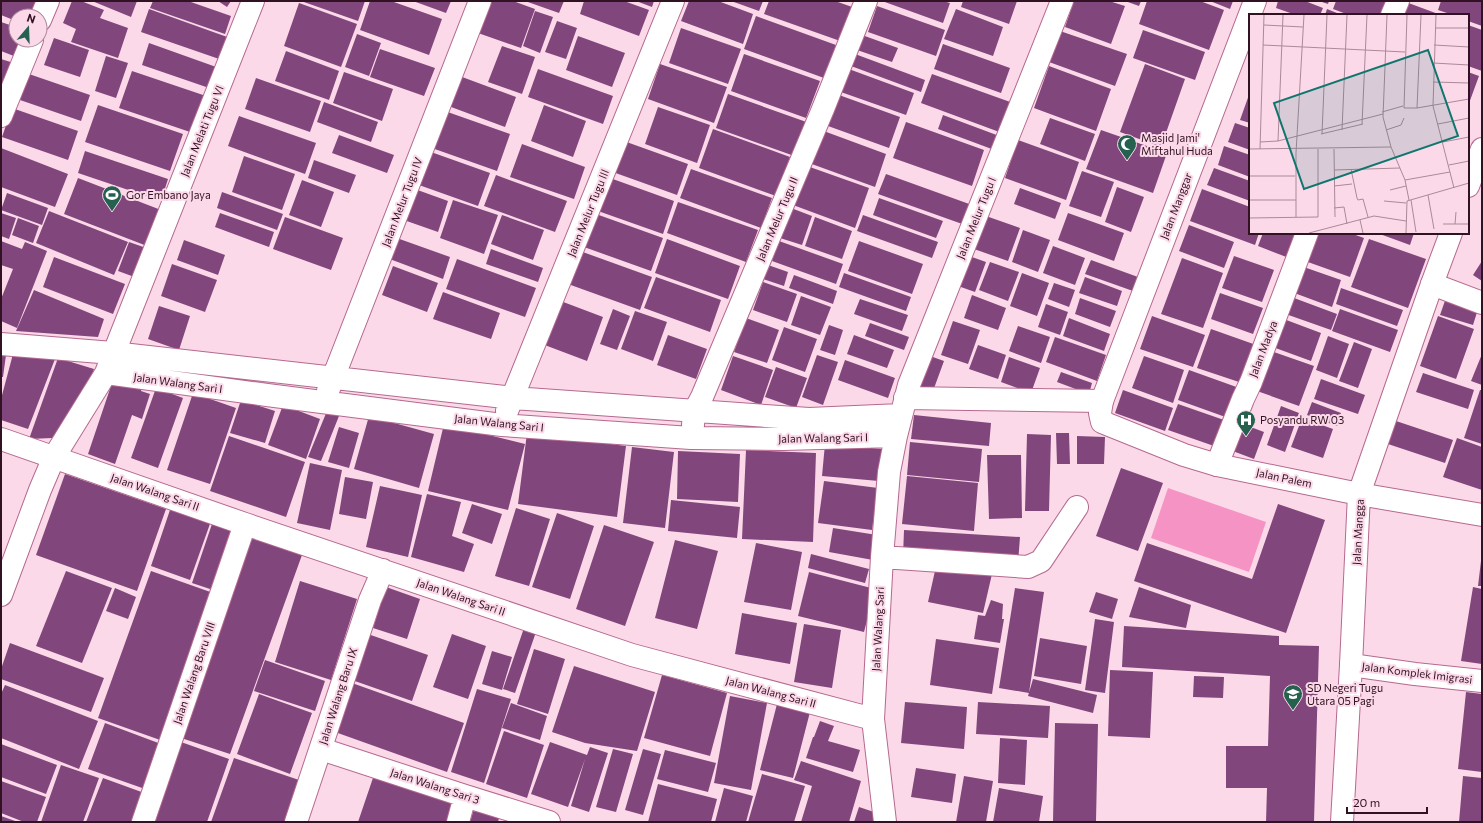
<svg xmlns="http://www.w3.org/2000/svg" width="1483" height="823" viewBox="0 0 1483 823" font-family="Commissioner,sans-serif">
<style>
.green{fill:#f594c4}
.building{fill:#81477d}
.lines{fill:none;stroke-linecap:round;stroke-linejoin:round}
.street-casing{stroke:#b5698f;stroke-width:24}
.secondary-casing{stroke:#b5698f;stroke-width:24}
.street{stroke:#fff;stroke-width:22}
.secondary{stroke:#fff;stroke-width:22}
.labels{text-anchor:middle;stroke-width:4;stroke-linejoin:round;paint-order:stroke}
.street-label{font-size:11px;fill:#311222;stroke:#fcd9e9}
.poi-label{font-size:11px;fill:#311222;stroke:#fcd9e9;text-anchor:start}
.inset-road{fill:none;stroke:#ab8999;stroke-width:1}
.view{fill:#0f766e;fill-opacity:0.15;stroke:#0f766e;stroke-width:2}
.inset-edge{fill:none;stroke:#311222;stroke-width:2}
</style>
<rect width="100%" height="100%" fill="#fcd9e9"/>
<path class="green" d="M1168,488L1266,522L1249,572L1151,538Z"/>
<path class="building" d="M1,1H44L39,16H16V21L1,15Z
M72,1H81L104,10L100,18L128,28L118,58L71,42L76,29L63,23Z
M92,1H137L131,17Z
M153,1H188L231,16L225,34L150,8Z
M218,1H231L227,7Z
M301,1H365L358,21Z
M370,1H391L442,19L429,55L360,30Z
M413,1H451L446,13Z
M490,1H513L535,9L521,48L478,33Z
M525,1H564L559,13Z
M584,1H624L649,10L639,36L580,14Z
M636,1H654L652,7Z
M689,1H718L753,14L743,44L681,21Z
M731,1H763L759,11Z
M769,1H835L855,8L843,42L764,14Z
M882,1H943L950,3L943,23Z
M963,1H1017L1009,24L961,7Z
M1074,1H1109L1125,6L1111,44L1065,27Z
M1125,1H1141L1139,6Z
M1147,1H1200L1224,10L1209,50L1139,24Z
M1210,1H1233L1230,9Z
M1278,1H1305L1323,8L1320,15H1296L1276,8Z
M1319,1H1329L1328,4Z
M1336,1H1392L1387,15H1349L1333,9Z
M1403,1L1441,15H1400Z
M1441,1H1482V26L1468,21V15H1453L1438,10Z
M299,3L357,24L341,67L284,46Z
M877,6L945,30L936,56L868,32Z
M149,9L230,38L222,60L141,32Z
M956,9L1003,27L993,56L944,39Z
M1327,9L1342,15H1325Z
M535,11L553,17L540,53L523,46Z
M756,16L836,45L824,78L744,49Z
M557,21L577,28L566,59L545,52Z
M1,22L16,27V40H26L19,58L1,51Z
M1468,25L1482,30V71L1468,66Z
M681,28L741,49L728,84L669,63Z
M1143,30L1205,52L1195,80L1133,58Z
M1060,31L1127,54L1115,86L1049,62Z
M357,34L381,43L369,76L345,67Z
M862,35L898,48L892,62L857,50Z
M578,36L625,53L612,87L566,70Z
M54,38L89,50L80,77L44,65Z
M149,43L219,68L212,89L142,65Z
M943,44L1010,68L1001,93L934,69Z
M502,46L535,57L522,94L488,82Z
M380,49L435,68L424,96L370,77Z
M286,51L339,71L329,100L275,81Z
M744,54L820,81L806,118L731,91Z
M855,54L925,80L921,92L851,66Z
M106,56L128,63L116,98L95,91Z
M1,59L17,64L1,102Z
M660,64L727,87L714,123L648,99Z
M1145,64L1185,79L1161,147L1120,132Z
M1049,66L1111,89L1096,131L1034,108Z
M846,68L914,93L906,115L838,91Z
M538,69L613,96L603,124L528,97Z
M132,71L209,97L196,134L119,108Z
M344,72L393,89L382,121L333,103Z
M1468,72L1479,76L1468,106Z
M29,74L90,95L81,121L20,100Z
M454,74L516,97L505,127L443,104Z
M932,74L1013,103L1002,133L921,103Z
M256,78L321,101L310,132L245,109Z
M1250,92V123L1240,120Z
M728,94L812,124L800,158L716,128Z
M839,95L900,117L889,148L828,126Z
M324,102L378,122L371,142L317,122Z
M98,105L183,134L170,171L85,142Z
M544,105L586,121L573,157L531,141Z
M658,107L710,125L697,163L645,144Z
M12,108L78,131L68,160L2,137Z
M442,110L510,134L497,171L429,147Z
M943,115L1002,137L997,151L938,129Z
M239,116L316,143L305,174L228,146Z
M1050,118L1095,134L1085,161L1040,144Z
M906,122L984,150L972,186L893,158Z
M1235,123L1250,128V150L1228,142Z
M713,129L790,157L776,196L699,168Z
M821,130L886,154L875,187L809,163Z
M1101,130L1167,153L1153,193L1086,169Z
M339,135L394,155L387,173L332,153Z
M621,140L688,164L677,195L610,171Z
M1018,140L1079,162L1066,200L1005,178Z
M522,144L585,167L574,199L510,177Z
M1224,146L1250,155V177L1218,165Z
M1,148L68,174L55,207L1,187Z
M85,151L168,179L161,201L78,173Z
M431,152L490,173L478,206L419,185Z
M244,156L295,174L282,210L232,192Z
M314,160L356,175L349,193L308,178Z
M807,166L869,188L855,228L793,205Z
M1214,168L1250,181V201L1207,185Z
M691,169L772,198L761,228L680,198Z
M1082,171L1114,182L1101,217L1069,206Z
M886,174L972,205L965,225L878,194Z
M496,175L567,201L555,232L484,206Z
M78,178L161,210L147,246L64,214Z
M610,178L674,201L663,234L598,211Z
M302,180L334,192L321,227L289,215Z
M1117,187L1144,197L1131,232L1105,222Z
M412,188L448,201L438,232L401,219Z
M1020,188L1061,203L1055,219L1014,204Z
M1202,189L1250,207V233H1259L1255,245L1190,221Z
M222,192L283,214L277,230L217,208Z
M7,193L48,208L42,225L1,210Z
M879,198L943,221L936,238L873,215Z
M453,200L498,215L484,254L440,238Z
M678,202L758,230L746,262L667,233Z
M791,208L812,216L802,245L780,238Z
M49,211L128,242L114,275L36,243Z
M1,213L16,218L9,239L1,236Z
M220,213L274,232L269,247L215,227Z
M1068,213L1124,233L1114,261L1058,240Z
M596,214L663,238L651,271L584,247Z
M502,215L544,230L533,260L491,244Z
M863,215L938,242L932,258L857,231Z
M986,216L1020,228L1008,261L974,249Z
M285,217L343,238L331,270L273,249Z
M815,217L852,231L842,259L805,246Z
M18,218L39,226L33,243L12,235Z
M1189,225L1234,242L1224,268L1179,251Z
M1023,230L1050,240L1038,272L1012,262Z
M1263,233H1304L1294,260L1258,246Z
M1315,233H1350L1364,238L1350,277L1305,261Z
M1377,233H1414L1410,245Z
M394,237L450,257L443,279L387,258Z
M667,239L740,266L728,299L655,273Z
M1369,239L1426,259L1408,308L1351,287Z
M184,240L225,255L218,275L177,260Z
M1,241L22,249L25,242L47,251L17,328L1,321V299L13,269L1,265Z
M779,241L843,264L836,284L772,261Z
M859,241L923,264L912,294L848,271Z
M129,242L152,250L140,279L118,271Z
M1053,246L1085,258L1075,285L1043,273Z
M491,249L543,268L538,282L486,264Z
M580,251L652,277L640,310L568,284Z
M969,256L986,262L975,292L958,286Z
M1234,256L1274,270L1262,302L1222,288Z
M54,257L125,284L113,314L43,287Z
M1182,258L1223,273L1203,328L1161,314Z
M457,259L536,288L525,317L446,289Z
M1091,260L1138,277L1133,291L1085,274Z
M1482,261V281L1473,275Z
M990,262L1019,272L1008,301L979,290Z
M172,264L217,280L205,312L161,296Z
M768,265L788,272L784,286L763,279Z
M1298,265L1341,280L1332,307L1289,291Z
M393,266L438,283L427,312L382,295Z
M844,273L911,297L906,311L839,287Z
M1022,273L1049,283L1037,316L1010,306Z
M794,275L837,291L833,304L789,288Z
M656,277L721,300L710,332L644,308Z
M1085,277L1122,291L1117,306L1079,293Z
M763,282L797,294L787,322L753,310Z
M1054,283L1075,290L1069,307L1048,299Z
M1341,288L1403,310L1397,326L1336,304Z
M34,290L104,319L98,337L16,331Z
M443,292L500,313L491,339L433,319Z
M1220,293L1263,308L1253,334L1211,319Z
M972,295L1006,308L998,330L964,318Z
M1286,295L1337,314L1331,330L1280,312Z
M1447,295L1479,306L1473,325L1440,315Z
M801,296L831,307L820,335L791,325Z
M1080,298L1116,311L1110,327L1075,314Z
M860,299L908,315L902,331L854,314Z
M558,300L603,317L587,361L542,344Z
M1046,304L1068,312L1060,335L1038,327Z
M159,306L190,316L179,350L148,339Z
M613,309L630,316L617,350L600,344Z
M1340,309L1398,330L1390,352L1332,331Z
M635,311L667,322L653,361L621,349Z
M1152,316L1205,335L1193,367L1140,349Z
M1438,316L1474,329L1456,379L1420,366Z
M746,318L779,330L767,363L734,352Z
M1069,318L1110,334L1104,351L1063,336Z
M1281,318L1321,333L1311,361L1270,346Z
M953,321L980,330L968,364L941,355Z
M870,323L909,337L904,350L865,336Z
M829,325L843,330L835,355L820,350Z
M1018,326L1050,337L1041,363L1009,351Z
M784,327L817,339L805,372L772,360Z
M1211,329L1259,346L1245,384L1197,368Z
M668,335L707,349L696,379L657,365Z
M854,335L894,350L887,368L847,354Z
M1328,336L1349,344L1337,378L1316,370Z
M1055,337L1106,355L1097,381L1046,362Z
M1354,342L1372,349L1358,388L1339,381Z
M978,345L1006,355L998,379L969,369Z
M1271,351L1314,366L1299,406L1257,391Z
M1,354L6,355L3,377H1Z
M13,354L55,359L28,429L1,420V399Z
M1482,354V385L1471,381Z
M817,355L838,362L823,405L802,397Z
M733,356L773,370L761,405L721,390Z
M930,356L944,361L933,391L919,386Z
M1144,356L1184,370L1173,403L1132,388Z
M1009,357L1040,368L1031,393L1001,382Z
M58,358L94,369L85,397L52,438L29,439Z
M845,360L895,378L888,398L838,380Z
M776,367L807,378L796,408L765,397Z
M1189,370L1242,389L1231,419L1178,400Z
M1061,372L1092,383L1089,394L1057,382Z
M1423,373L1474,390L1468,409L1416,392Z
M114,377L142,386L141,391L150,394L142,419L132,415L115,464L88,454Z
M1321,379L1365,395L1358,414L1314,399Z
M156,388L183,398L158,468L131,458Z
M1123,390L1173,408L1165,431L1115,413Z
M1480,390H1482V444L1464,438Z
M193,393L236,408L210,484L167,470Z
M241,400L275,411L265,443L230,433Z
M1312,402L1341,413L1337,426L1307,415Z
M1178,404L1224,420L1214,446L1168,430Z
M283,405L320,419L306,459L268,445Z
M1281,406L1299,413L1285,452L1267,445Z
M327,411L339,416L321,461L308,457Z
M914,415L991,423L989,446L911,439Z
M369,416L434,434L419,488L354,469Z
M1302,418L1333,429L1323,458L1291,447Z
M1396,421L1453,440L1445,463L1388,444Z
M1240,423L1264,432L1254,459L1230,450Z
M444,424L525,444L508,510L428,491Z
M339,427L359,433L349,468L328,462Z
M527,433L626,446L617,517L518,504Z
M1056,433H1069L1070,464H1057Z
M1027,434L1051,435L1049,511H1025Z
M229,436L305,462L286,517L210,491Z
M1077,436L1105,437L1104,464H1077Z
M1457,438L1482,447V490L1443,477Z
M910,442L982,449L979,482L907,475Z
M825,444L882,449L879,481L822,476Z
M632,447L674,452L665,528L623,523Z
M746,450L816,453L813,542L742,539Z
M678,451L740,454L738,502L677,499Z
M987,455H1021L1022,518L989,519Z
M310,463L342,470L330,530L297,523Z
M1121,468L1163,483L1138,551L1096,536Z
M65,474L166,509L137,591L36,555Z
M907,476L978,483L974,531L902,524Z
M345,477L373,482L366,519L339,514Z
M824,481L878,488L872,530L818,523Z
M380,486L422,495L408,557L366,547Z
M427,494L461,502L452,536L474,544L464,572L411,557Z
M671,500L740,507L737,538L668,531Z
M472,504L502,514L492,544L462,533Z
M1278,504L1325,520L1286,633L1134,581L1147,543L1252,579Z
M171,507L211,521L190,580L151,566Z
M516,508L550,519L529,586L495,576Z
M557,513L594,526L570,599L532,587Z
M213,521L237,529L216,591L192,583Z
M604,525L654,542L625,626L576,609Z
M833,528L877,535L873,560L829,552Z
M904,530L1020,537L1018,563L903,556Z
M246,535L302,555L230,754L175,736Z
M675,540L718,551L697,629L655,618Z
M756,543L802,552L791,610L744,602Z
M811,554L869,569L865,583L808,568Z
M1481,561H1482V586H1478Z
M937,562L992,574L983,613L928,602Z
M66,571L112,588L82,663L36,646Z
M151,571L216,594L163,741L98,718Z
M809,572L875,589L864,632L798,616Z
M300,581L357,599L331,680L275,662Z
M386,587L420,599L407,639L373,628Z
M1139,587L1191,605L1186,628L1129,617Z
M1473,587L1482,589V664L1461,661Z
M115,588L136,597L128,619L106,611Z
M1015,588L1044,592L1029,693L999,688Z
M1096,592L1118,599L1112,619L1089,612Z
M991,600L1003,604L1002,619H1004L1000,643L974,639L978,615L985,616Z
M742,613L797,623L790,664L735,654Z
M1095,619L1114,622L1105,693L1085,690Z
M804,624L841,630L832,688L794,682Z
M1124,626L1279,636V645L1319,646L1314,822H1266L1267,788H1226V746H1268L1270,676L1122,667Z
M524,628L536,632L515,693L503,689Z
M365,633L428,655L412,701L349,679Z
M452,634L486,646L468,699L433,687Z
M1040,638L1087,646L1081,684L1034,676Z
M936,639L999,648L992,694L930,685Z
M10,643L104,678L91,712L1,679V669Z
M534,649L565,659L548,714L517,704Z
M492,651L512,657L502,690L482,684Z
M265,660L325,681L315,711L254,691Z
M574,666L655,692L637,751L585,743L552,732Z
M1110,670L1153,672L1150,738L1108,736Z
M662,675L727,693L710,756L644,738Z
M1194,676L1224,677L1223,698L1193,697Z
M1033,679L1097,695L1093,713L1028,696Z
M352,683L464,723L447,772L335,732Z
M5,685L98,721L79,769L1,738V694Z
M477,689L511,699L484,783L451,772Z
M1466,692L1482,694V772L1458,769Z
M259,694L312,713L290,774L237,754Z
M730,696L767,703L751,790L714,783Z
M905,702L967,707L964,749L901,743Z
M978,702L1050,706L1048,738L976,734Z
M511,703L547,716L540,740L502,728Z
M777,704L810,712L793,778L760,770Z
M820,721L834,726L828,741L860,750L853,772L806,758L813,737H814Z
M105,723L161,744L145,789L88,769Z
M1055,723L1098,724L1096,822H1053Z
M504,731L544,745L527,798L486,784Z
M1000,738L1027,740L1025,785L998,783Z
M181,742L229,759L207,822H153Z
M550,742L587,755L590,747L608,753L589,812L571,806L585,759L568,807L531,794Z
M1,744L57,765L46,794L1,777Z
M613,749L633,754L616,812L596,807Z
M643,749L661,754L643,815L625,810Z
M665,750L716,763L708,792L657,779Z
M234,758L302,781L288,822H211Z
M801,761L861,781L849,822H801L812,786L794,780Z
M61,765L99,778L83,822H41Z
M916,768L956,774L952,803L911,797Z
M375,772L456,800L448,822H358Z
M762,774L805,786L794,822H748Z
M964,776L993,781L986,822H956Z
M1463,776L1482,778V822H1459Z
M103,778L147,794L136,822H86Z
M1,781L46,797L37,822H24L1,813Z
M658,784L717,799L711,822H648Z
M724,788L753,796L746,822H715Z
M999,788L1043,796L1039,822H993Z
M476,802L501,810L498,822H470Z
M859,807L883,815L881,822H854Z
M1,816L18,822H1Z"/>
<g class="lines">
<g class="street-casing">
<path id="street" d="M1392,15L1398,1
M40,20L48,1
M1,116L32,40
M1432,284L1482,303
M1,344L113,353L513,398L809,419L901,415
M106,373L267,395L502,425L691,438L783,439L896,436
M328,391L480,1
M905,398L1102,401
M507,411L673,1
M693,425L694,412L702,397L823,109L866,1
M1,439L245,524L632,655L873,719
M1217,465L1243,399L1251,382L1307,233
M882,557L1028,567L1041,561L1077,507
M1,595L40,490L54,457L106,373L253,1
M1351,665L1415,674L1482,681
M321,749L465,796L549,822
M143,822L245,524
M296,822L370,600L383,570
M458,822L465,796
M885,822L873,719L882,557L889,472L896,436L909,385L1062,1"/>
</g>
<g class="secondary-casing">
<path id="secondary" d="M1255,1L1102,401L1100,413L1102,422L1184,455L1217,465L1359,494L1482,515
M1468,186L1482,149
M1342,822L1351,665L1359,494L1432,284L1451,233"/>
</g>
<use href="#street" class="street"/>
<use href="#secondary" class="secondary"/>
</g>
<defs>
<g id="mosque-pin" transform="scale(1)"><path d="M0 17L-7.5 6A9.5 9.5 0 1 1 7.5 6Z" fill="#24624f" stroke="#fcd9e9"/><path d="M3.5-4.9A6 6 0 1 0 3.5 4.9A5 5 0 1 1 3.5-4.9Z" fill="#fff"/></g>
<g id="stadium-pin" transform="scale(1)"><path d="M0 17L-7.5 6A9.5 9.5 0 1 1 7.5 6Z" fill="#24624f" stroke="#fcd9e9"/><path d="M0-5a6.5 5 0 1 0 0 10a6.5 5 0 1 0 0-10ZM-3.5-1.8h7v3.6h-7Z" fill="#fff"/></g>
<g id="hospital-pin" transform="scale(1)"><path d="M0 17L-7.5 6A9.5 9.5 0 1 1 7.5 6Z" fill="#24624f" stroke="#fcd9e9"/><path d="M-5-5h3v3.5h4V-5h3V5h-3V1.5h-4V5h-3Z" fill="#fff"/></g>
<g id="school-pin" transform="scale(1)"><path d="M0 17L-7.5 6A9.5 9.5 0 1 1 7.5 6Z" fill="#24624f" stroke="#fcd9e9"/><path d="M0-5L7-2L0 1L-7-2ZM-4 1L0 2.5L4 1V4Q0 6-4 4Z" fill="#fff"/></g>
</defs>
<g fill-rule="evenodd">
<use href="#mosque-pin" x="1127" y="144"/>
<use href="#stadium-pin" x="112" y="195"/>
<use href="#hospital-pin" x="1246" y="420"/>
<use href="#school-pin" x="1293" y="694"/>
</g>
<g class="labels">
<g class="street-label">
<text transform="translate(202 131) rotate(-68)" y="4">Jalan Melati Tugu VI</text>
<text transform="translate(402 202) rotate(-69)" y="4">Jalan Melur Tugu IV</text>
<text transform="translate(1176 206) rotate(-69)" y="4">Jalan Manggar</text>
<text transform="translate(588 213) rotate(-68)" y="4">Jalan Melur Tugu III</text>
<text transform="translate(976 218) rotate(-68)" y="4">Jalan Melur Tugu I</text>
<text transform="translate(777 219) rotate(-67)" y="4">Jalan Melur Tugu II</text>
<text transform="translate(1263 349) rotate(-69)" y="4">Jalan Madya</text>
<text transform="translate(178 383) rotate(8)" y="4">Jalan Walang Sari I</text>
<text transform="translate(499 423) rotate(6)" y="4">Jalan Walang Sari I</text>
<text transform="translate(823 438) rotate(-1)" y="4">Jalan Walang Sari I</text>
<text transform="translate(1284 478) rotate(12)" y="4">Jalan Palem</text>
<text transform="translate(155 492) rotate(19)" y="4">Jalan Walang Sari II</text>
<text transform="translate(1358 532) rotate(-87)" y="4">Jalan Mangga</text>
<text transform="translate(461 597) rotate(19)" y="4">Jalan Walang Sari II</text>
<text transform="translate(878 629) rotate(-87)" y="4">Jalan Walang Sari</text>
<text transform="translate(194 673) rotate(-71)" y="4">Jalan Walang Baru VIII</text>
<text transform="translate(1417 673) rotate(7)" y="4">Jalan Komplek Imigrasi</text>
<text transform="translate(771 692) rotate(15)" y="4">Jalan Walang Sari II</text>
<text transform="translate(338 696) rotate(-72)" y="4">Jalan Walang Baru IX</text>
<text transform="translate(435 786) rotate(18)" y="4">Jalan Walang Sari 3</text>
</g>
<g class="poi-label">
<text x="1141" y="142">Masjid Jami'<tspan x="1141" dy="13">Miftahul Huda</tspan></text>
<text x="126" y="199">Gor Embano Jaya</text>
<text x="1260" y="424">Posyandu RW 03</text>
<text x="1307" y="692">SD Negeri Tugu<tspan x="1307" dy="13">Utara 05 Pagi</tspan></text>
</g>
</g>
<g transform="translate(1249 14)">
<rect width="220" height="220" fill="#fcd9e9"/>
<path class="inset-road" d="M138,1L134,103L142,133L156,166L160,186M158,1L155,94H168L220,85M187,1L184,92L205,174M15,11L54,13M186,14H220M14,31L156,38M185,31L220,33M184,49L220,51M184,68L220,69M168,94L172,1M133,98L154,92M113,110L118,1M189,110L220,104M93,116L98,1M137,116L152,111L155,104M72,120L114,110M73,120L78,1M29,127L34,1M11,128L29,127L134,100M194,128L220,123M0,135L142,133M11,135L15,1M85,135L86,203M200,151L220,147M102,155L108,184L109,186L114,185L119,203M85,156L151,154M0,162H46M156,166L201,158M85,172L103,170M141,176L157,172M179,181L185,215M0,186H47M162,186L167,218M135,187L157,189M85,194L95,193L98,210M47,203V139L55,1M0,204L69,203V135M111,206L114,219M194,210H220M206,210L207,198M60,219L125,202L157,207M157,219L158,187L220,169"/>
<path class="view" d="M179,36L209,122L55,175L25,89Z"/>
<rect width="220" height="220" class="inset-edge"/>
</g>
<rect width="1483" height="823" fill="none" stroke="#311222" stroke-width="4"/>
<g transform="translate(28 28) rotate(19)"><circle r="19" fill="#fcd9e9" stroke="#ab8999"/>
<path d="M0-3L7 15L0 10L-7 15Z" fill="#24624f"/>
<text y="-6" font-size="11" font-weight="bold" text-anchor="middle" fill="#311222">N</text>
</g>
<path d="M1347 807v6h80v-6" fill="none" stroke="#311222" stroke-width="2"/>
<text x="1353" y="807" font-size="12" fill="#311222" stroke="#fcd9e9" stroke-width="3" paint-order="stroke">20 m</text>
</svg>
